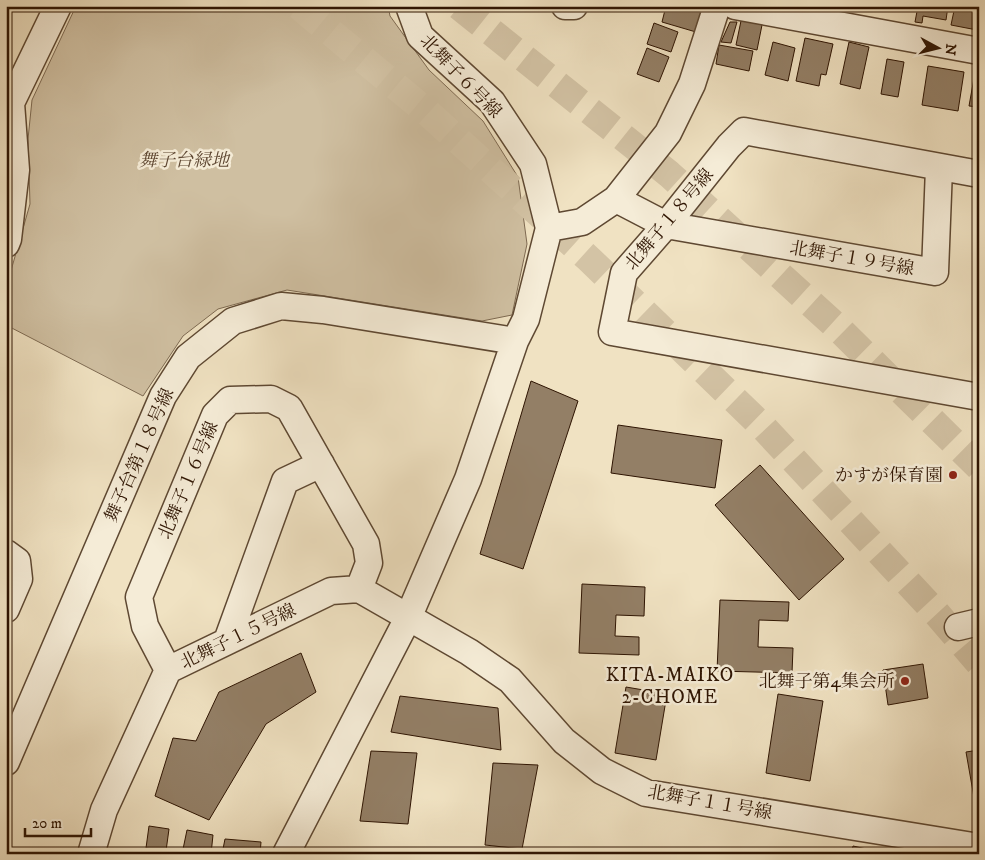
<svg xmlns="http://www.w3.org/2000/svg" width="985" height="860" viewBox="0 0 985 860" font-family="'IM FELL DW Pica','Noto Serif JP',serif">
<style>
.green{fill:#cfbfa1;stroke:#7e6a52}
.building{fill:#937f66;stroke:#2e1402}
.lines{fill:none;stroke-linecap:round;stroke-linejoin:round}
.highway-tunnel{stroke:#d3c3a5;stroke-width:28;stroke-dasharray:28 14;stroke-linecap:butt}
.street-casing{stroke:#5e4832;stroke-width:29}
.street{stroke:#f5ecd7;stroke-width:26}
.poi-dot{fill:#8f2418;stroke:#f5ecd7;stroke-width:2}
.labels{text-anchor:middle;stroke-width:5;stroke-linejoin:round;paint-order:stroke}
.street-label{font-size:18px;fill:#2e1402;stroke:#f5ecd7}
.park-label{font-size:18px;font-style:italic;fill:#5e4732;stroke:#f5ecd7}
.poi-label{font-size:18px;fill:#2e1402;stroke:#f5ecd7;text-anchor:end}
.neighbourhood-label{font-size:19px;letter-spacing:1px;fill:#2e1402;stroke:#f5ecd7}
</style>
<rect width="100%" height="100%" fill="#f0e2c2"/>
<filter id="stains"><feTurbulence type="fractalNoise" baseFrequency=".004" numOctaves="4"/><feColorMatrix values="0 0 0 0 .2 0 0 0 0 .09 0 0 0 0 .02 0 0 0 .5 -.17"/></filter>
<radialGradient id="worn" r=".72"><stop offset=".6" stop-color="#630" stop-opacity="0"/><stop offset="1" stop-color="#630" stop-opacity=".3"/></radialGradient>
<path class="green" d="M76,6H388L390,16L429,70L483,121L518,177L527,244L512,315L482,321L287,290L218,309L183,336L143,396L6,325V288L30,204L28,139L32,100Z"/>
<path class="building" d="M666,6H681L701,12L696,32L662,22Z
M918,6H948L946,20L923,16L922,23L915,22Z
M955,6H979L977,30L951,25Z
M742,16L763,20L757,50L736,45Z
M730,22H737L731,43L721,42Z
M654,23L678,32L671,52L647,44Z
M805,38L833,44L826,75L821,74L819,86L796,81Z
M773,42L795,48L788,81L765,75Z
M849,42L869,47L860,89L840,84Z
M719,45L753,51L749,71L716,64Z
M647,48L669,57L659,82L637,74Z
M887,59L904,62L898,97L881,94Z
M928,66L964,72L958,111L922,105Z
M976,67L979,68V107L969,106Z
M531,381L578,401L523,569L480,554Z
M618,425L722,440L715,488L611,473Z
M760,465L844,559L799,600L715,505Z
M582,584L645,587L644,616L616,615L615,636L639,637V655L579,653Z
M720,600L789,602L788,621L759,620L758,647L793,648L792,673L717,671Z
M301,653L316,692L266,724L209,820L155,796L173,738L196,741L219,692Z
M923,664L928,698L888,705L883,670Z
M626,687L667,694L656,760L615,753Z
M778,694L823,701L810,781L766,773Z
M400,696L498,708L501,750L391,732Z
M979,750V826L966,752Z
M371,751L417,753L408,824L360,821Z
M493,763L538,765L522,849L485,845Z
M149,826L169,829L166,851L146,848Z
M187,830L213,835L211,854H182Z
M225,839L261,842L260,854H222Z
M853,846L889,854H851Z"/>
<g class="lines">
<path class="highway-tunnel" d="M299,6L427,112L589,259L763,427L938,615L979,663
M459,6L669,174L838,328L979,467"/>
<g class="street-casing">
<path id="street" d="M565,6H574
M735,6L979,51
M979,174L744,131L729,146L666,225L624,273L612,332L979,397
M616,199L666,225L935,272L939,168
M549,228L582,222L616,199L668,133L692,84L717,6
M6,244L8,239L16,170L11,103L58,6
M6,553L17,561L19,579L6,609
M958,627L979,622
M227,641L285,481L321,464
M168,670L145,626L139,597L215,415L230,400L271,399L289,408L366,544L369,563L359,589
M6,762L163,396L188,357L233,321L281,306L323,310L515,341
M91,854L104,810L168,670L331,591L359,589L469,652L510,680L564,741L602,771L646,793L979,847
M286,854L408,618L468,479L515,341L526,319L549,228L533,164L492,102L420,36L409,6"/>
</g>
<use href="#street" class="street"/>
</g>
<g class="poi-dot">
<circle cx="953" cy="475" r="5"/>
<circle cx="905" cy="681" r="5"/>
</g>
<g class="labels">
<g class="street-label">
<text transform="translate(461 76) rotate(46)" y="6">北舞子６号線</text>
<text transform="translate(669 219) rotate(-50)" y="6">北舞子１８号線</text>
<text transform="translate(852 258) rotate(10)" y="6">北舞子１９号線</text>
<text transform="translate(139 455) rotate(-66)" y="6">舞子台第１８号線</text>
<text transform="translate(188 480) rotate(-67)" y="6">北舞子１６号線</text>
<text transform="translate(238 636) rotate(-26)" y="6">北舞子１５号線</text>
<text transform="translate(710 802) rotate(10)" y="6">北舞子１１号線</text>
</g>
<g class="park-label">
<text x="184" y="166">舞子台緑地</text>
</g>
<g class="poi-label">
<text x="943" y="481">かすが保育園</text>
<text x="895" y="687">北舞子第4集会所</text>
</g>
<g class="neighbourhood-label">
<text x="670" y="681">KITA-MAIKO<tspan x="670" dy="22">2-CHOME</tspan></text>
</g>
</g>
<rect width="985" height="860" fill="none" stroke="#f0e2c2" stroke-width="25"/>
<rect x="8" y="8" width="970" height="845" fill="none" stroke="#2e1402" stroke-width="2.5"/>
<rect x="12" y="12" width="960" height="835" fill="none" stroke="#2e1402"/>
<g transform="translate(938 48) rotate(97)" stroke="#f5ecd7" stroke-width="4" paint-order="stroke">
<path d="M0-4L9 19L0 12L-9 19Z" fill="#2e1402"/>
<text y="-8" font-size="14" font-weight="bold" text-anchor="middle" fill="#2e1402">N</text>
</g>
<path d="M25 828v8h66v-8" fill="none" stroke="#2e1402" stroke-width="2.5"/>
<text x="32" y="828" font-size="15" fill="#2e1402" stroke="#f5ecd7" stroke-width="4" paint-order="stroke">20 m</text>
<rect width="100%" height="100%" filter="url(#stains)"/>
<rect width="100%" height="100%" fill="url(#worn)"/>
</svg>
